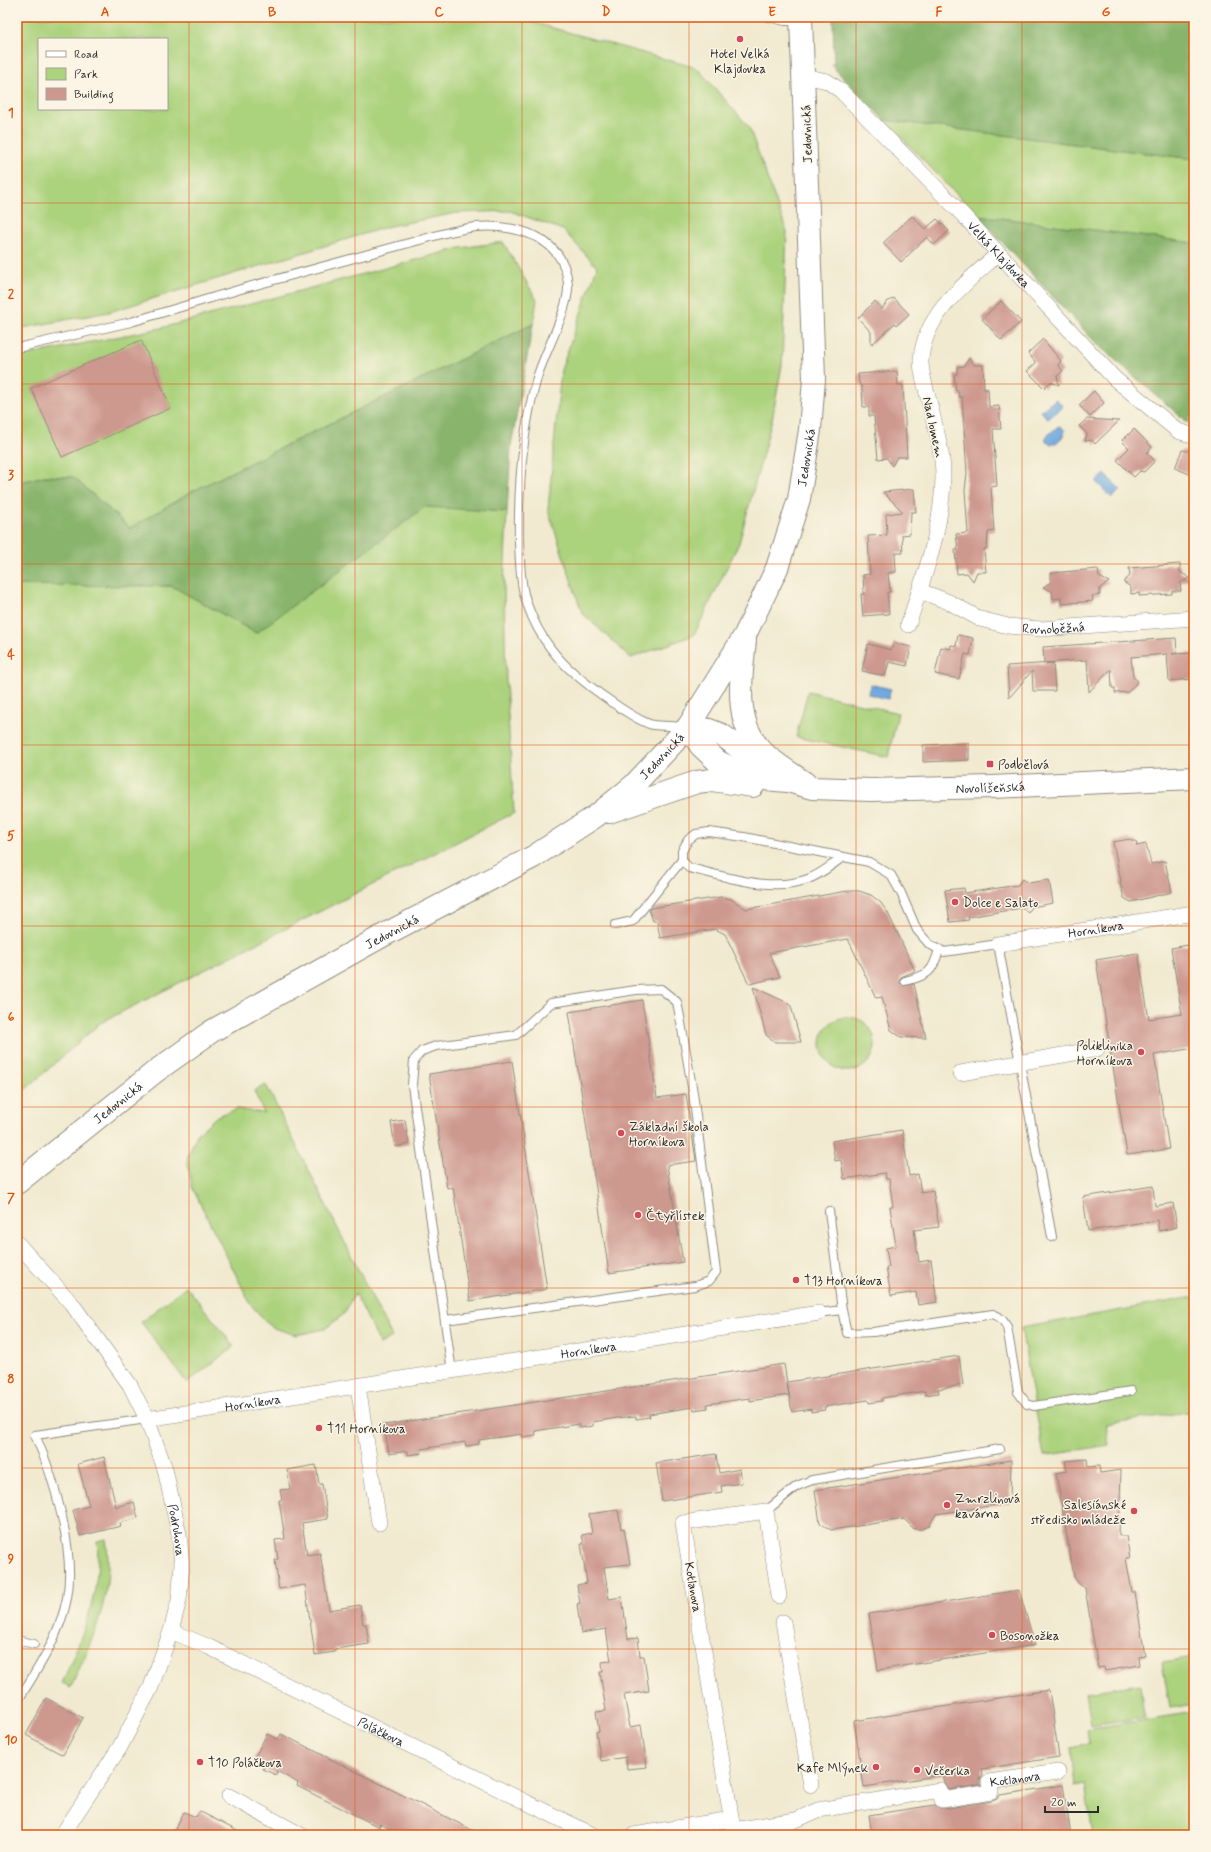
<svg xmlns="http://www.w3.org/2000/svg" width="1211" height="1852" viewBox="0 0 1211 1852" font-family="Mynerve,sans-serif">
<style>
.green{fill:#abd27c;stroke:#6b7e54;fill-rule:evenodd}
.forest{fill:#88b46c;stroke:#5a704c}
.water{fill:#6fa8df;stroke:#4d6a85}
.building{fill:#cd988e}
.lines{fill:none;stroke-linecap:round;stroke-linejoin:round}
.lane-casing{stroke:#8e8a7e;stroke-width:10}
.street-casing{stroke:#8e8a7e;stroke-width:16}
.secondary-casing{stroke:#8e8a7e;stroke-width:24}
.lane{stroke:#fff;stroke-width:8}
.street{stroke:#fff;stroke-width:15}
.secondary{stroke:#fff;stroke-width:22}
.grid{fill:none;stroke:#df570e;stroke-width:1;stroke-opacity:0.55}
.poi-dot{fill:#d1495b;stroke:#fcf5e5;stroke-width:1.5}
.labels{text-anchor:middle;stroke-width:3;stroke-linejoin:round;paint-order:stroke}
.poi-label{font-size:13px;fill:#2b2b2b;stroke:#fcf5e5;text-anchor:start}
.street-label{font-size:13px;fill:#2b2b2b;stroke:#fcf5e5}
.neatline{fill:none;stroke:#df570e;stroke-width:1.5}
.grid-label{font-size:13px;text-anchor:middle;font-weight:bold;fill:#df570e}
</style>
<rect width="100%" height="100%" fill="#fcf5e5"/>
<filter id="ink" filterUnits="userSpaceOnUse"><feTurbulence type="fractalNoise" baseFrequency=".025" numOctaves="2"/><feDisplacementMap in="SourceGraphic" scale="8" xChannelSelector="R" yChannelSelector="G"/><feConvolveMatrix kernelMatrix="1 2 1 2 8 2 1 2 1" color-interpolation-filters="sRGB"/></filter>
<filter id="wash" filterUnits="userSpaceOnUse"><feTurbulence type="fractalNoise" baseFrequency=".012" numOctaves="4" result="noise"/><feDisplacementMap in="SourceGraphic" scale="16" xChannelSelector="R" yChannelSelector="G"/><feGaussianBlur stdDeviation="0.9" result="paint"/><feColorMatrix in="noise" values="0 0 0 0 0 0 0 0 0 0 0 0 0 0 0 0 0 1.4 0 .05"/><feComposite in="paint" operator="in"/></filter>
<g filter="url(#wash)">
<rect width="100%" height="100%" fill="#f1ead0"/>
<path class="green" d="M17,17H526L528,21L697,68L749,127L787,232L782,365L772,420L739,543L694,635L631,658L582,613L548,510L561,370L597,267L563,230L510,211L457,213L390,226L109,312L17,329ZM39,39H167V109H39Z
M884,120L1194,159V243L977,215Z
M503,242L537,300L533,324L193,491L130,528L73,477L44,476L17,483V357L161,328L460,248Z
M425,506L507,512L504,588L506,682L514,813L100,1023L17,1097V585L172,586L256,633Z
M808,691L898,713L888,757L796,737Z
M821 1044a27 27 0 1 1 54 0a27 27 0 1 1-54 0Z
M266,1085L392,1337L380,1344L355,1293L344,1314L325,1329L296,1335L271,1327L251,1305L192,1187L187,1158L197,1134L217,1116L237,1109L264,1113L254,1091Z
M186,1286L234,1346L187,1383L141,1322Z
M1194,1297V1411L1106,1424L1109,1445L1044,1456L1021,1328Z
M106,1539C115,1593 93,1639 71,1687L62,1683C82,1637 102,1592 97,1541Z
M1194,1657V1704L1170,1708L1162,1662Z
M1140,1684L1144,1717L1091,1725L1086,1692Z
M1194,1712V1835H1093L1085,1785L1075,1787L1071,1747L1089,1743L1087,1729Z"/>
<path class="forest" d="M833,17H1194V159L884,120L832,66L834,62Z
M977,215L1194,243V408L1188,423L1097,344Z
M533,324L511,446L507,512L425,507L256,633L172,586L17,585V483L44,476L73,477L130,528L193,491Z"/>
<path class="water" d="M1056,399L1063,407L1048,419L1041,411Z
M1061,426L1065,431C1064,437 1056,444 1051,445L1046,441V437L1057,427Z
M1105,474L1121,490L1112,498L1096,482Z
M870,684L891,689L888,699L868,694Z"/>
<g id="blocks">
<path class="building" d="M912,216L925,229L937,219L949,231L934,245L927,237L901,262L883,243Z
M894,298L909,314L897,325L895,323L871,345V332L858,318L875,301L882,309L887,302Z
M1001,301L1021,322L1001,340L982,319Z
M1043,339L1061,361L1058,365L1063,371L1057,376L1059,385L1050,382L1044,388L1027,371L1036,363L1028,353Z
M141,340L171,408L62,457L31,388Z
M969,358L974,365H983L984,389H988L989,407L999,406L1001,429H993L997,486L991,487L994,531L988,532L987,548L984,549L986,572H977L973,581L967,573L957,574L955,550H958L956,534L968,533L965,490L967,473L962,397H959L958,390L956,391L954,375L957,374V367L964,366Z
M897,371L898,385H903L907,457H897L892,466L887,458L878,459L874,416H869V407H863L862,387L859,383L858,374Z
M1094,391L1104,403L1090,417L1079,405Z
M1087,419L1119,421L1095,444L1092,440L1085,441L1087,434L1079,426Z
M1134,429L1152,447L1147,453L1155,461L1144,472L1140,471L1134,477L1117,460L1129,448L1122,441Z
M1182,450L1194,452V476L1175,468Z
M914,489L916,512H911L910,534L902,535L903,553H895L896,572L888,573L890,592H887L889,614L863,616L861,594H864L863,575L870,574L868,536L887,535L886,514L903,512L883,492Z
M1180,564V572L1190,578L1180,583L1181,591H1172V594L1139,596V593L1131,594V587L1123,582L1130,576L1129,568Z
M1098,569L1099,577L1109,582L1100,588V595L1092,596L1093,601L1061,604V598L1053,599L1052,591L1043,587L1051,582V573Z
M958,635L973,638L970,655L965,654L959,679L935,674L941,647L950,649L951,645L956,646Z
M1176,638L1177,653L1172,654L1194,653V679L1169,681L1167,654L1131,657L1133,677L1138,681L1128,692L1115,693V688H1112L1111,669L1089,692L1087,660L1044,663L1043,647Z
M894,643L911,647L907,666L889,662L885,676L862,671L868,644L891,650Z
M1053,663L1055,691H1033L1032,671L1009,698L1007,666Z
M969,743V760L923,762V745Z
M1130,839L1131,841H1136L1137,846L1146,844L1151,864L1165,861L1172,892L1131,902L1124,898L1120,883L1121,881L1113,842Z
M1022,879L1028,883L1049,880L1053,903L1032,907L1028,913L1022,908L968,917L969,920L950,922L945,890L964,888L965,893L1018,885Z
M847,891H859L871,895L881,903L888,913L915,971L901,977L900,983L904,986L914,984L926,1038L901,1037L891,1030L882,997L876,998L848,939L769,953L780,977L749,984L725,934L715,929L660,938L657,921H653L649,910L651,908L721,897L731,899L746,909Z
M1194,944V1048L1154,1055L1169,1149L1127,1155L1096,960L1138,953L1149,1019L1182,1014L1171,948Z
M753,987L786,1002L791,1006L801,1042H775L766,1035Z
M642,1000L657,1098L686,1094L696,1161L667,1165L683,1262L609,1273L569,1012Z
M512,1061L547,1289L470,1301L453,1187L447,1188L429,1074Z
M405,1120L409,1144L395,1147L391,1122Z
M902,1130L909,1176L918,1174L921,1193L933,1191L939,1227L914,1230L919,1262L931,1260L937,1302L918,1305L916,1292L891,1296L886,1267H889L886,1248L896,1246L890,1207H893L889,1179H886L885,1173L844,1179L841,1160L835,1161L832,1141Z
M1153,1186L1155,1206L1173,1203L1177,1227L1159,1231L1157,1220L1088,1231L1083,1197Z
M959,1356L963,1385L938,1389L939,1393L925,1395V1391L882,1398V1401L869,1403L868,1400L824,1407L825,1410L811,1412V1409L792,1412L787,1382Z
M784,1364L789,1395L750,1401V1398L707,1404L708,1408L694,1410L693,1407L649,1414L650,1417L636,1419V1416L617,1418L593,1422V1426L580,1428L579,1424L535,1431L536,1435L522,1437V1434L479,1440V1444L466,1446L465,1442L421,1449L422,1453L408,1455V1451L389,1454L384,1425Z
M716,1454L719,1473L740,1469L742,1483L721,1486L722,1492L662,1501L656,1463Z
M104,1457L116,1507L134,1502L138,1518L120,1523L121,1526L80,1536L73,1510L89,1506L78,1464Z
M1087,1459L1088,1467L1099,1466L1100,1473L1121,1470L1119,1536H1126L1130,1558H1126L1132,1592H1135L1145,1656L1139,1657L1140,1665L1105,1671L1104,1667L1098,1668L1085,1588L1079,1584L1074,1577L1056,1473L1067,1471L1065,1461Z
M1011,1460L1010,1503L936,1514L929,1526L922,1529H914L904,1519L831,1530L820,1523L815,1490Z
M316,1465L319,1484H322L328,1519L302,1523L307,1555L320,1553L329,1610L360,1605L363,1624H366L369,1644L335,1649V1652L315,1655L305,1585L279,1589L275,1560L278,1559L275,1540L285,1539L279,1500H282L280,1490L290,1489L287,1470Z
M618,1510L621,1529L624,1528L630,1564L604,1567L609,1599L622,1597L628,1639L638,1638L640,1656H644L649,1691L624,1695L630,1727L641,1725L647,1767L627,1769L626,1757L601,1761L596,1732L599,1731L596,1712L606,1711L600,1672H603L602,1662L611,1661L606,1629L581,1633L577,1604L580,1603L577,1585L587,1583L581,1544H584L582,1535L592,1533L589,1514Z
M1019,1590L1035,1645L878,1670L869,1614Z
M1049,1690L1059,1757L982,1769L983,1775L980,1779V1785L949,1790L945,1782L943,1775L864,1787L854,1721Z
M46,1698L83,1718L63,1755L26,1735Z
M267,1734L278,1739L281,1734L482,1835H402L380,1824L379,1827L297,1786L298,1783L277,1771L276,1775L263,1769L265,1766L253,1760Z
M1063,1785L1071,1835H872L869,1815L935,1805L939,1808L943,1809L992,1801L997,1799L1000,1795Z
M199,1811L245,1835H172L184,1812L196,1817Z"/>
</g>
</g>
<g filter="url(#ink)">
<use href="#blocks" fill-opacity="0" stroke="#8e8a7e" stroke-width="1"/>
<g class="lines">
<g class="lane-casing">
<path id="lane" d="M768,17L785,21H800
M17,348L131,322L241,289L449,232C458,230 467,228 476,227C517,224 564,237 568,284C570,308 544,353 537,378C522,431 518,488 519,543C520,560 520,577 524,594C533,626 550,653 575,674C590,687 635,721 653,725C663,726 674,726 684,727
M842,858C831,865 820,875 808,879C771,893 725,876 689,868L682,860V851L688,840L696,834L709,832L744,837L869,862L891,875L901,893L917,930L929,944L944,952L998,944L1052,1237
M615,925L633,921L682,860
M905,981C928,975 933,973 939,949
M842,1310L847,1333L873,1332L993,1314C1001,1317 1003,1320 1007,1327L1018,1392L1027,1404L1034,1406L1131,1391
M819,1313L842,1310L829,1211
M445,1320L695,1286L709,1281L716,1272L693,1093L680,1017L677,1002L661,989L636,990L551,1003L516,1035L436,1046L422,1051L414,1060L412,1085L452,1372
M766,1511L797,1486L812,1480L1000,1449
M17,1640L34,1644
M17,1702C37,1670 60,1636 67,1598C76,1552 54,1477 35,1435L147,1419"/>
</g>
<g class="street-casing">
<g id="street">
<path id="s1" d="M804,76L827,81L841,91L965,217L1115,379L1178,431L1194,436"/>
<path id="s2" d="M920,591L949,602L980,619L1008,626L1041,629L1194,618"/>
<path d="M908,625C924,577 943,526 943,475C943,453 936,430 931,409C928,396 920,371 921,359C925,313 967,282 998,254"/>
<path id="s3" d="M998,944L1194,913"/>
<path d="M961,1073L1097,1049"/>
<path id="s4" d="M17,1243L72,1304L130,1385L147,1419L165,1469L179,1534L182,1565L179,1600L171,1631L151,1687L120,1747L62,1835"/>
<path d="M358,1386L379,1523"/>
<path id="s5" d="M147,1419L819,1313"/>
<path d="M783,1622L811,1785"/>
<path id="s6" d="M171,1631L209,1647L593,1835"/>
<path d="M229,1796L301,1835"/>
<path id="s7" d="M733,1830L796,1820L818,1810L940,1790L942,1800L991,1792L989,1782L1058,1772"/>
<path d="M634,1835L731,1819"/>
<path d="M734,1835L683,1523L766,1511L779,1596"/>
</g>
</g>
<g class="secondary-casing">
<g id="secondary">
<path d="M745,640C741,680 732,726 767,756C779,766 792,774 805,783"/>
<path id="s8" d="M688,727L701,746L717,761L739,772L763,779L788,781L812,788L871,790L992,787L1194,778"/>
<path d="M688,727L709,730L722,735L768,770"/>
<path d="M609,812L697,782L712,780L753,786"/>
<path id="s9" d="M17,1183L156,1071L212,1031L384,935L533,857L596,816L634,785L688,727L745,635L777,568L799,499L810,430L814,379L801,17"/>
</g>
</g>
<use href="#lane" class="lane"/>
<use href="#street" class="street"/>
<use href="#secondary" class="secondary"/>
</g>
</g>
<path class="grid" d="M189,17V1835M355,17V1835M522,17V1835M689,17V1835M856,17V1835M1022,17V1835M17,203H1194M17,384H1194M17,564H1194M17,745H1194M17,926H1194M17,1107H1194M17,1288H1194M17,1468H1194M17,1649H1194"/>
<g class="poi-dot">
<circle cx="740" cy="39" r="4"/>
<rect x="986" y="760" width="8" height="8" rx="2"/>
<circle cx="955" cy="902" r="4"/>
<circle cx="1141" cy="1052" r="4"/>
<circle cx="621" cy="1133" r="4"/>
<circle cx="638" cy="1215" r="4"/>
<circle cx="796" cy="1280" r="4"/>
<circle cx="319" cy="1428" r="4"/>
<circle cx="947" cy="1505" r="4"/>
<circle cx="1134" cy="1511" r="4"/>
<circle cx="992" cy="1635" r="4"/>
<circle cx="200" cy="1762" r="4"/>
<circle cx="876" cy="1767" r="4"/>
<circle cx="917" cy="1770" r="4"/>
</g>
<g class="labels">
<g class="poi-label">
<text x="740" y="58" text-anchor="middle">Hotel Velká<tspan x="740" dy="15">Klajdovka</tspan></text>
<text x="998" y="769">Podbělová</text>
<text x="963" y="907">Dolce e Salato</text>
<text x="1133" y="1050" text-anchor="end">Poliklinika<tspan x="1133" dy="15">Horníkova</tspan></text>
<text x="629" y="1131">Základní škola<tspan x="629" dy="15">Horníkova</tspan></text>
<text x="646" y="1220">Čtyřlístek</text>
<text x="804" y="1285">T13 Horníkova</text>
<text x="327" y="1433">T11 Horníkova</text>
<text x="955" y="1503">Zmrzlinová<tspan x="955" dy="15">kavárna</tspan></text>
<text x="1126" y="1509" text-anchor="end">Salesiánské<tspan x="1126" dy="15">středisko mládeže</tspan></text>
<text x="1000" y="1640">Bosonožka</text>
<text x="208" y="1767">T10 Poláčkova</text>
<text x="868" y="1772" text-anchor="end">Kafe Mlýnek</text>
<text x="925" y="1775">Večerka</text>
</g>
<g class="street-label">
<text transform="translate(806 134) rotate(-92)" y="5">Jedovnická</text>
<text dy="5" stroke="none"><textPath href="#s1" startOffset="268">Velká Klajdovka</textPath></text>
<text transform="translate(934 427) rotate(78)" y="5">Nad lomem</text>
<text dy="5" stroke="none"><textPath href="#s9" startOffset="1113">Jedovnická</textPath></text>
<text dy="5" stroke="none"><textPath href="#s2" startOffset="141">Rovnoběžná</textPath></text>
<text dy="5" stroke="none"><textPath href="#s9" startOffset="777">Jedovnická</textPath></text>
<text dy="5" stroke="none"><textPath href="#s8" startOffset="323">Novolíšeňská</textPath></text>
<text dy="5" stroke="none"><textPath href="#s3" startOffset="99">Horníkova</textPath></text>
<text dy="5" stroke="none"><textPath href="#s9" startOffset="453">Jedovnická</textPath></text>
<text dy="5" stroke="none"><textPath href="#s9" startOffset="129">Jedovnická</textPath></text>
<text dy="5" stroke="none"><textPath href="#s5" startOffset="447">Horníkova</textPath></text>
<text dy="5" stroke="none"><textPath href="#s5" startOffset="107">Horníkova</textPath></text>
<text dy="5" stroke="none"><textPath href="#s4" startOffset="335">Podruhova</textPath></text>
<text transform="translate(694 1587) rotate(80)" y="5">Kotlanova</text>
<text dy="5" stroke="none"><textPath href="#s6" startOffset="233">Poláčkova</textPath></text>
<text dy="5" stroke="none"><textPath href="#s7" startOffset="308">Kotlanova</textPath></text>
</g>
</g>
<rect width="1211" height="1852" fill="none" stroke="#fcf5e5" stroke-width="44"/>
<rect x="38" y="38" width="130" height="72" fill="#fcf5e5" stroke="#a8a49b"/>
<rect x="46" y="51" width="20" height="6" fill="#ffffff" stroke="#a8a49b"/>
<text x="74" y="58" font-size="12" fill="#2b2b2b">Road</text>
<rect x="46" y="68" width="20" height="12" fill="#abd27c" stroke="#a8a49b"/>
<text x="74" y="78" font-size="12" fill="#2b2b2b">Park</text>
<rect x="46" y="88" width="20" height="12" fill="#cd988e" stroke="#a8a49b"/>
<text x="74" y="98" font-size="12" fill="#2b2b2b">Building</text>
<path d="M1045 1806v6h53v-6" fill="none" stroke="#2b2b2b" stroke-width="2"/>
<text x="1051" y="1806" font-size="12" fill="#2b2b2b" stroke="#fcf5e5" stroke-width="3" paint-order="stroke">20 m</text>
<rect x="22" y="22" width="1167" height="1808" class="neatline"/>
<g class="grid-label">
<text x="105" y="16">A</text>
<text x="272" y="16">B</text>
<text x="439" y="16">C</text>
<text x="606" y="16">D</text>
<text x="772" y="16">E</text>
<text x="939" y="16">F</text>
<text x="1106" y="16">G</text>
<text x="11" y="117">1</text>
<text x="11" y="298">2</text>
<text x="11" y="479">3</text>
<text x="11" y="659">4</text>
<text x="11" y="840">5</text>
<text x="11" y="1021">6</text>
<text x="11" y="1202">7</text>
<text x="11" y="1383">8</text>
<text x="11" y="1563">9</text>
<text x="11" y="1744">10</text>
</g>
</svg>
